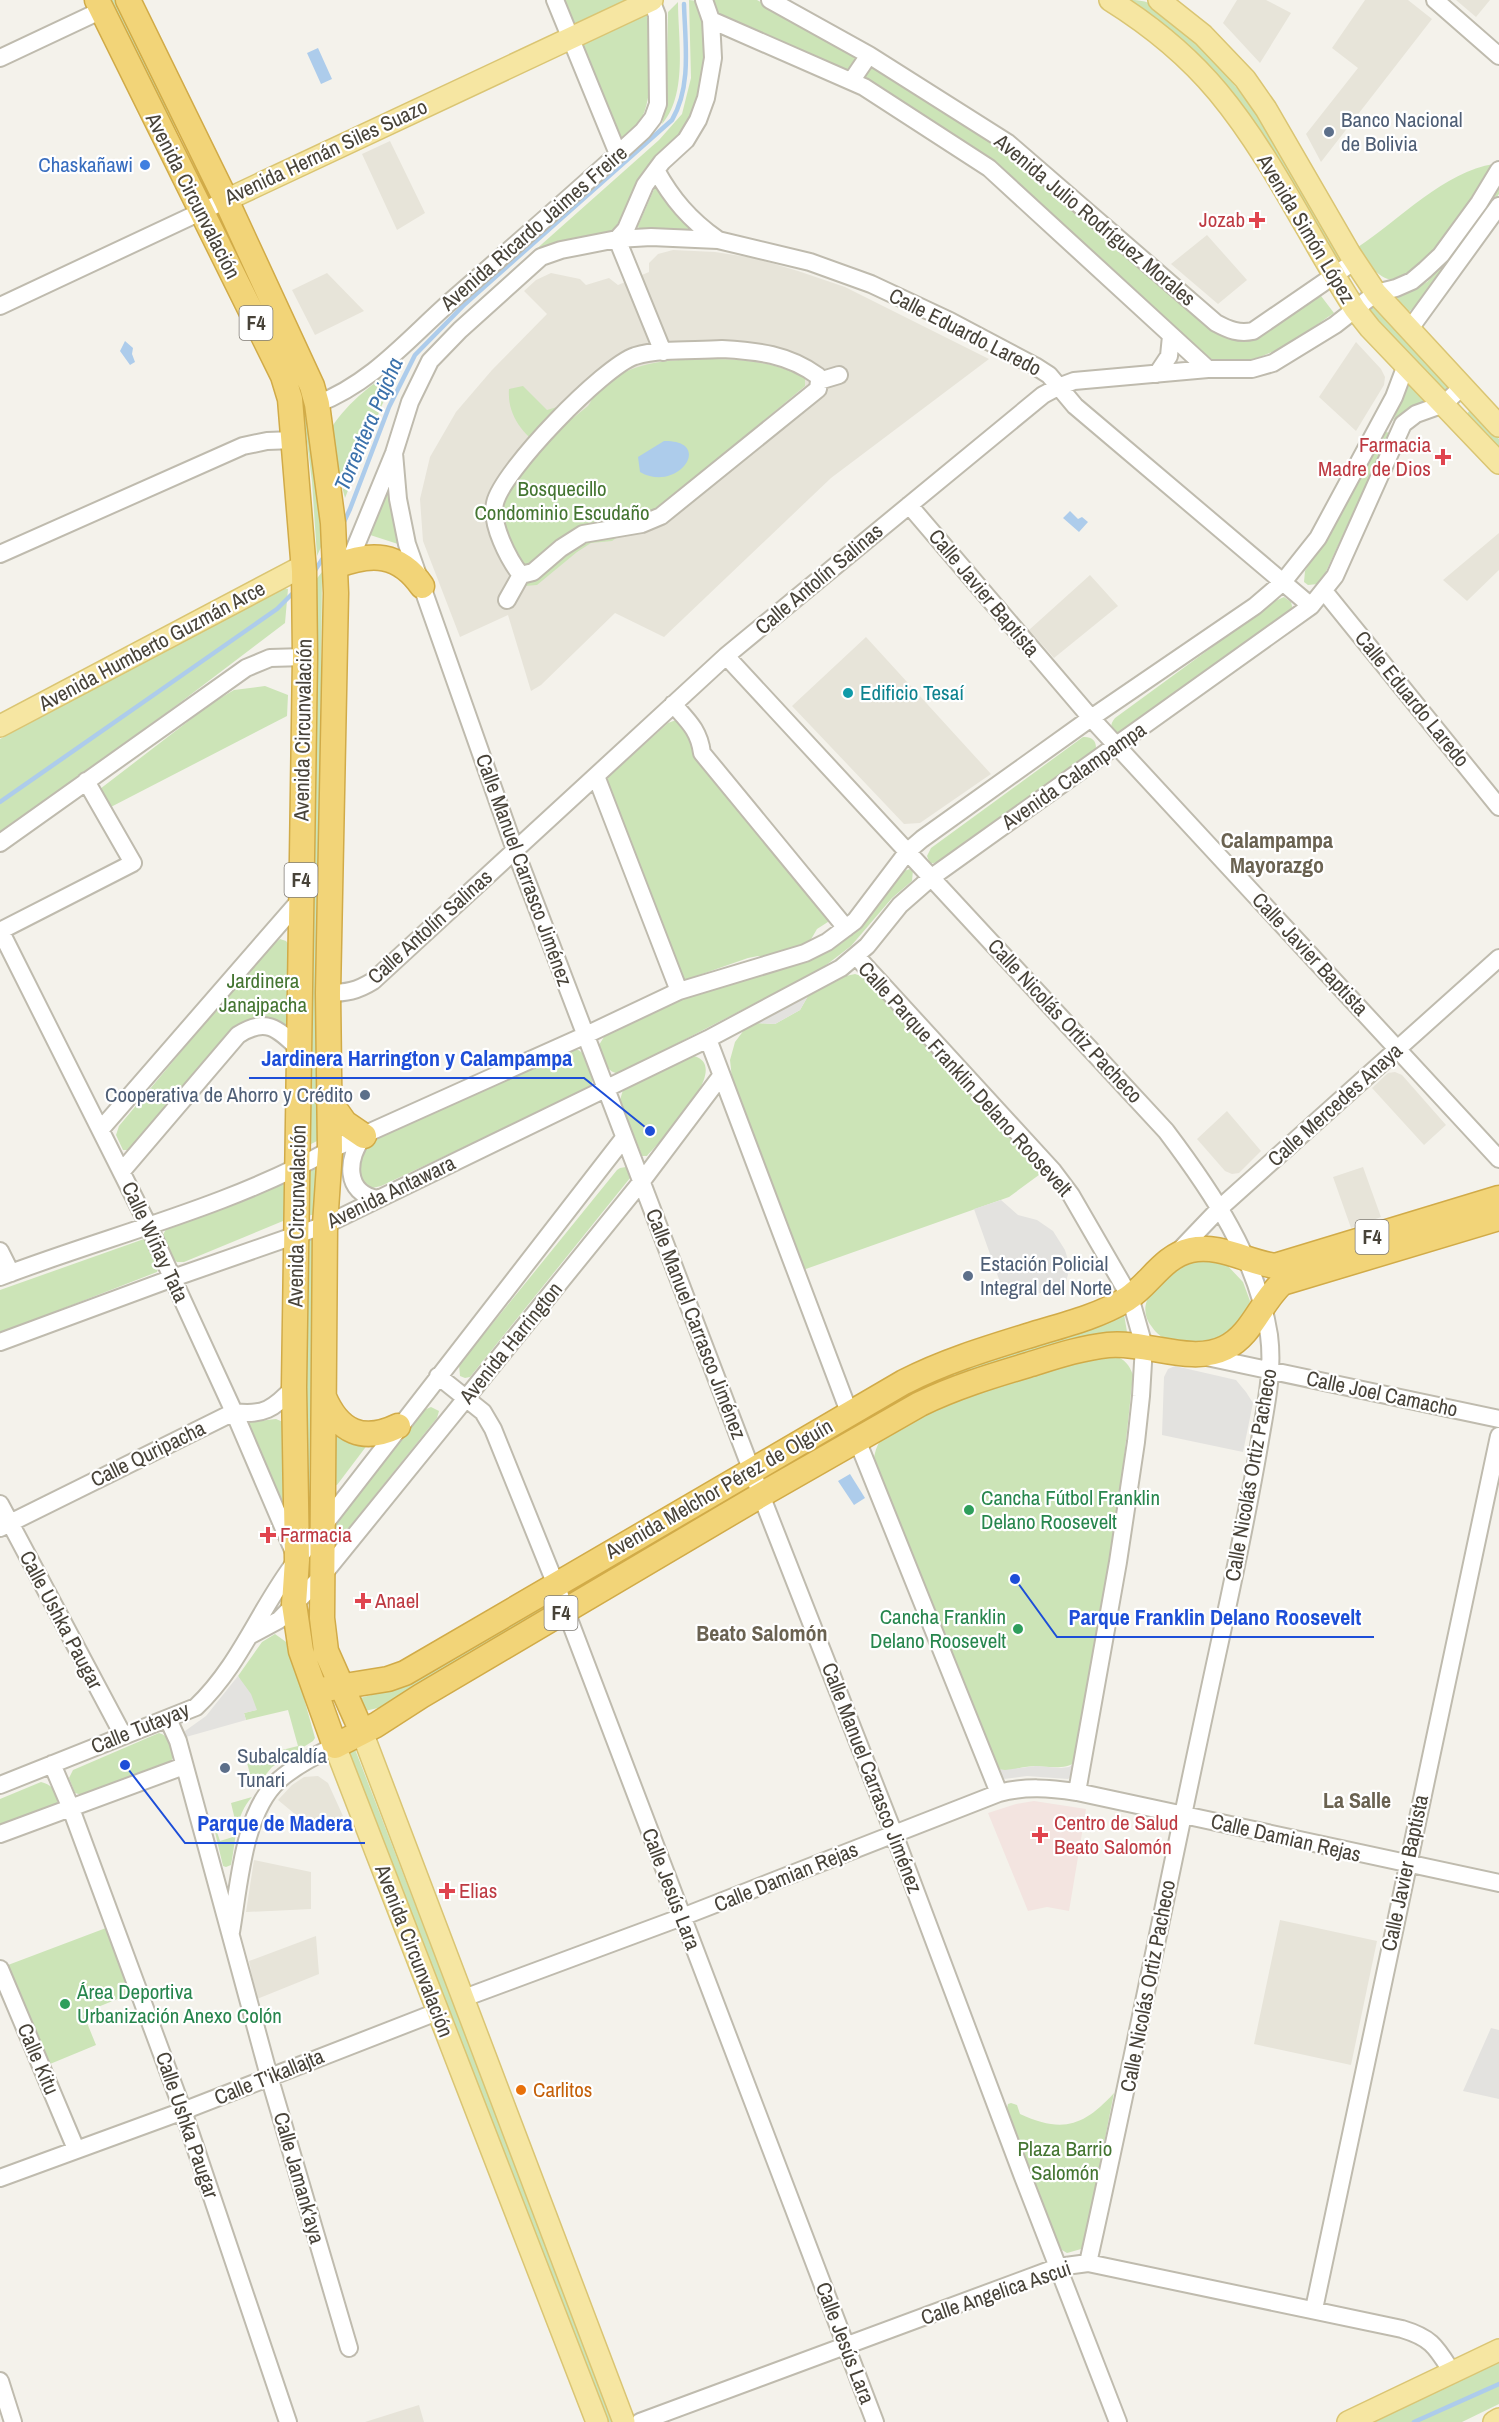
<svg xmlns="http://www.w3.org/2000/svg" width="1499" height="2422" viewBox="0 0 1499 2422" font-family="'Archivo Narrow',sans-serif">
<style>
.residential{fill:#e7e4d9}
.medical{fill:#f3e4e0}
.green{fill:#cce4b7}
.parking{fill:#e3e2df}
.water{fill:#adcceb}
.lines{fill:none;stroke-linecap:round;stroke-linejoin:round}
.stream{stroke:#adcceb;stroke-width:4.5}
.minor-casing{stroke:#bfbbae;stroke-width:20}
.major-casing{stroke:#dac573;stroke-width:24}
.highway-casing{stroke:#d1ab48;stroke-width:27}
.minor{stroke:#fff;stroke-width:16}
.major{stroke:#f6e6a2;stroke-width:21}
.highway{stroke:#f2d478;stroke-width:24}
.service-dot{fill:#5c6f8a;stroke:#fff;stroke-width:2}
.shop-dot{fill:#3f7fe0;stroke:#fff;stroke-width:2}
.health-dot{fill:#e0444e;stroke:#fff;stroke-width:2}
.culture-dot{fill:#0f9aa8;stroke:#fff;stroke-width:2}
.leisure-dot{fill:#2e9e5b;stroke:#fff;stroke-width:2}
.food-dot{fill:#e8710a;stroke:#fff;stroke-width:2}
.labels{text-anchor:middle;stroke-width:4.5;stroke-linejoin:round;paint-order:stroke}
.shield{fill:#fff;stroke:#7f7b74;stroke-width:1.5}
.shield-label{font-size:20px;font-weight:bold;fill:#484339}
.service-label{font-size:21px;fill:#4e5e75;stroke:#fff;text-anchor:start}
.street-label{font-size:21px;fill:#484339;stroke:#fff}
.shop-label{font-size:21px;fill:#366cbe;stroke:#fff;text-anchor:end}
.health-label{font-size:21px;fill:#be3a42;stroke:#fff;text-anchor:start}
.park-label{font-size:21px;fill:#447531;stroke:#fff}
.culture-label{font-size:21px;fill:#0d838f;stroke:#fff;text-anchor:start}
.leisure-label{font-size:21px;fill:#27864d;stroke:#fff;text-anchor:start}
.food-label{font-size:21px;fill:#c56008;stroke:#fff;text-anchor:start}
.water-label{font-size:22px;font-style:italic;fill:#3b71ab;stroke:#fff}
.neighbourhood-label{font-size:22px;font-weight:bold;fill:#6a6251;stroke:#fff}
.leader{fill:none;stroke:#1d4ed8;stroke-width:2}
.callout-dot{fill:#1d4ed8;stroke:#fff;stroke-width:2}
.callout-label{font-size:22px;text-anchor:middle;font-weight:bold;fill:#1d4ed8;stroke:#fff;stroke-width:4.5;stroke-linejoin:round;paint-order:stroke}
</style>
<rect width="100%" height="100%" fill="#f4f2eb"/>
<path class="residential" d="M1237,0H1266L1291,13L1260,63L1223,23Z
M1365,0H1408L1432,19L1321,162L1306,134L1358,68L1332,48Z
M1456,0H1490L1476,17Z
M390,141L425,213L397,230L362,154Z
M1207,235L1247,280L1218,304L1171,264Z
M673,250L715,252L754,258L798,271L845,287L989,359L831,478L664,637L615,613L541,685L531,691L508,615L460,637L423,541L420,499L430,457L456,412L492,370L547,314L524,291L536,280L551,273L580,279L586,285L609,278L618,285L649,272V263L658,254Z
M327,273L364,311L315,335L292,290Z
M1356,342L1381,369L1385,377L1384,385L1356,431L1319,397Z
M1499,533V570L1467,601L1443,580Z
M1090,575L1118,606L1054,658L1029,630Z
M866,637L991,774L920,823L904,824L792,706Z
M1395,1072L1402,1075L1446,1125L1424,1145L1372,1088L1388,1073Z
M1227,1111L1261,1151L1239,1173L1232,1174L1225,1171L1197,1139Z
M1363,1167L1381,1217L1351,1228L1333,1177Z
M318,1776L328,1783L343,1816L313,1829L278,1800L292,1785L304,1777Z
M254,1860L311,1872V1909L246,1912Z
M1280,1920L1377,1941L1351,2065L1254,2044Z
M316,1936L319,1974L257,1999L249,1961Z
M419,2405L424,2422H365Z"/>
<path class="medical" d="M1034,1801L1086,1809L1069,1911L1047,1907L1028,1911L988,1813L1016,1804Z"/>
<path class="green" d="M110,0H119L190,153L143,72Z
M565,0H626L574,25Z
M689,0L697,1L700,6L706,49L702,84L695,108L680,134L650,164L640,179L621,225L611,235L570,240L548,245L533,252L659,140L682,114L691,78Z
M709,0H757L855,56L857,60L853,69L847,71L718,14L709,5Z
M1131,0C1153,0 1158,9 1174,22C1250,86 1295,176 1346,260L1340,263C1303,202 1270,137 1224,82C1197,50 1164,24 1131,0Z
M678,2C678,39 688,94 662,124L666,104L668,12Z
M648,14C650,45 660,124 622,138L619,136L582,45Z
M870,64L1005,148L1228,336L1318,292L1334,313C1298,337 1258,372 1211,359L975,152L950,132L869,81L864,74Z
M1494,164C1480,188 1422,279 1394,280C1377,280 1366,259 1358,247C1399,220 1445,171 1494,164Z
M1499,183V194C1484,215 1427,305 1408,312L1398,301L1397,297L1427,282L1437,271Z
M655,187L667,203L696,232L639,230L638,226Z
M224,231L305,384L325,538L317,556L312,482L302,401Z
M1373,305L1450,386L1448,391H1445L1371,313L1369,310Z
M695,359C733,359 770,359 805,378V386L688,484L656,525L640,533L622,534L612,541L591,543L577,552L537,585L525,586L514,576L499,504L510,484L542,447C522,434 507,414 509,389L523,386L547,410L557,407L573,418C578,414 583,410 588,406C592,401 593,395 598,390C627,364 657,361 695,359Z
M401,366L382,405L345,498L338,471L332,427C348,402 376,380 401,366Z
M1409,382L1430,402L1408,409L1393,421Z
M1470,410L1499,439V450L1466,415Z
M1386,432L1390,433L1323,578L1318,584L1308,585L1304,582L1305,571L1354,491Z
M387,484L392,492L401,538L398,544L367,534Z
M322,572L317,1141L311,1144V814L314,582Z
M283,588L288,589L285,623L177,705L0,833V739Z
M1284,597L1291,602L1293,610L1117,736C1111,730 1109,725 1115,718L1275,601Z
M265,686L288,695L287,716L107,809L99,795L100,789L212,703L234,690Z
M676,720L682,721L831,920L817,929L810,941L797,948L767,958L758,956L748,958L682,981L606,779L668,723Z
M1083,737C1094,736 1099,744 1094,754L941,861L930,864L927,856L931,848Z
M910,869L913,870L912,881L892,898L851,946L821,969L620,1073C606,1075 603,1056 599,1045L607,1032L680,998L818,957L842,943L858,928L879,905L904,871Z
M280,939L286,941L290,946L289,1024L285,1026L257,1019L239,1024L130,1150H123L116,1135L119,1126L266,950Z
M855,974L864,977L1043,1172L1009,1197L803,1270L733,1088L730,1060L735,1042L744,1030L757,1023L775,1024L800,1010L808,996L846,976Z
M573,1048C588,1051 598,1075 590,1088L381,1186L368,1189C354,1178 362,1153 367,1139Z
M694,1056C734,1067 660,1141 647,1156H642L620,1100L623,1090L683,1057Z
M316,1166V1214L307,1216L308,1170Z
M626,1167L629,1170L630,1178L470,1377L465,1378L460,1376L459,1365L617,1170L620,1168Z
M286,1180V1215L283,1221L184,1262H177L171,1257L163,1235L166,1229Z
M317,1236L313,1522L305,1521L307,1239Z
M144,1239L150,1244L159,1266L157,1272L0,1333V1290Z
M1194,1258L1226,1264L1243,1282L1250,1301L1243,1324L1212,1346C1199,1344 1183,1345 1170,1341C1163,1339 1156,1333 1152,1327C1129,1299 1171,1268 1194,1258Z
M1124,1314L1127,1332L1100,1333L1008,1360L776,1475L773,1470L937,1378L1004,1355L1090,1330Z
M1115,1356C1125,1360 1129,1364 1133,1375L1118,1515L1099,1643L1076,1762C1062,1772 1041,1764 1025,1767C1018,1768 1009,1772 1001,1770C997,1769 997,1768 994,1764L874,1458C875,1451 878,1442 883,1437C892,1429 908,1423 919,1418C980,1388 1048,1363 1115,1356Z
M431,1407L439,1411L437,1418L347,1530L340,1531L336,1528L337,1519L424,1410Z
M276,1419L283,1422L284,1510L248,1424L250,1422Z
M335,1433L347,1442L368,1444L337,1485H335Z
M743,1488L745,1493L574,1595L571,1590Z
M551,1604L552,1607L478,1653L382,1707L365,1711L360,1698L405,1686L546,1605Z
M275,1634L289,1644L315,1738L313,1741L272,1767L254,1789L246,1759L267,1753L270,1763L284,1759L282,1750L298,1746L288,1710L246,1720L244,1713L256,1710L238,1676L262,1642Z
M159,1733C169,1735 171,1746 174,1755L170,1764L82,1795L75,1793L69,1778L73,1770Z
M353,1744L615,2422H605L347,1747Z
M41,1782C51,1784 59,1792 57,1803L0,1828V1799Z
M252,1797C235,1815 236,1842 231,1865L226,1867L223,1866L215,1832H217L220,1841L236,1836L234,1826L236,1824L231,1803Z
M106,1928L130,1994L83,2013L96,2045L50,2064L8,1965Z
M1114,2093L1084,2244L1081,2249L1067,2253L1062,2250L1058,2243L1007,2108L1008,2104L1011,2103L1017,2105L1020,2114C1062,2133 1083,2127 1114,2093Z
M1499,2359V2404L1462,2422H1368Z"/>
<path class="parking" d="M808,996L800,1010L775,1024L757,1023Z
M1001,1200L1018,1215L1037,1220L1053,1231L1065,1250L1070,1267L1064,1289L1006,1299L974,1209Z
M1175,1366L1236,1380L1246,1392L1253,1403L1243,1452L1162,1435L1164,1377L1168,1369Z
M238,1676L251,1694L257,1710L244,1713L246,1720L186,1737L185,1731L206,1716Z
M1076,1762L1072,1776L1068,1779L1027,1776L1004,1779L999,1769L1005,1770L1036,1766L1061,1768L1069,1767Z
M1491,2028L1499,2030V2099L1463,2091Z"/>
<path class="water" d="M318,48L332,79L321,84L307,53Z
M125,341L133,348L132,354L135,362L130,365L120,351Z
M664,441C715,440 678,494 640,472L638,457Z
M1070,511L1078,519L1082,517L1088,522L1079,532L1063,518Z
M850,1474L865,1498L854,1505L838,1481Z"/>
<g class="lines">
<path class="stream" d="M343,524L350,509L389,407L415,355L465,304L672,120C692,86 685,42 684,4
M312,575L325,555
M0,802L277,609L295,591
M1414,2422L1499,2384"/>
<g class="minor-casing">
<path id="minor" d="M555,0L618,154
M770,0L869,55L1008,143L1216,323C1229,330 1239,334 1253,331L1355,261
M1435,0L1499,56
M711,20L864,87L989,168L1208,369
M0,58L102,10
M852,80L869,55
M656,170C672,199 690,220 717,239
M0,306L226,200
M1409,330L1499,206
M722,349C757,351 788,354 818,376L819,381L818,389L661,516L642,524L583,534L561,548L533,572L521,575C509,560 490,524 495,503C502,471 604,366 635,356C662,348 695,351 722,349Z
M663,352L617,239L651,237L718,240L810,262L871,284L950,321L1035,366L1049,375L1075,406L1311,606
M1157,374L1169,356L1171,336
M819,381L839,375
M317,404C372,383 408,339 451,301C515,245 580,189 643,131L653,118L658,104L657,15L651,0
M394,453L398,499L407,544L515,850L761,1495L894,1834L1023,2177L1118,2422
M909,505L1091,718L1499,1159
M0,554L243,446L267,441L294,440
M350,560L394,453L410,402L430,361L460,330L541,257L561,250L617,239L626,229L645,185L662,162L686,140L698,120L706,98L713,58L711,20L704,0
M1324,591L1499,807
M507,600L521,575
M726,656L1166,1131C1212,1192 1257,1258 1269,1335C1274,1373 1265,1409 1259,1446C1247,1516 1232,1586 1217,1655C1173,1858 1133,2061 1088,2263
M673,704C688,721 699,730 702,753L846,928
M596,776L679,991
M0,843L246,668L270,658L305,657
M0,930L149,1227L234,1412L293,1550
M0,931L133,863L86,781
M856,956L1053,1171L1071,1195L1130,1297L1144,1346L1141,1396L1136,1442L1118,1562L1077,1792
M328,993C346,993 357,991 373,981L726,656L1043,395L1058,387L1074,381L1208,369H1252L1273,363L1335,325L1376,293L1396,288L1412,281L1425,270L1441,255L1479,203L1499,170
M708,1039L849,1412
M101,1129L301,899
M364,1136C346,1157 344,1194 378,1199
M122,1171L238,1035C266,1017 277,1028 299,1049
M0,1251L11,1273
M1177,1253L1221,1207L1499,958
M0,1277C110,1235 226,1208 330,1150L586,1035L679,991L805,953L827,942L855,921L908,851L922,839L1091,718L1255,606L1283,582L1318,538L1394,397L1406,365
M0,1342L173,1278L325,1225L708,1039L841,968L867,946L900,905L932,877L1311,606L1335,576L1403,424L1416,414L1444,404L1462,387
M1202,1356L1499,1419
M438,1376L483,1412L493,1429L556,1585L875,2422
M857,1440L999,1793
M0,1504L123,1735
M0,1528L234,1412C263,1416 274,1409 294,1387
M251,1635L279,1620L322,1576L642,1181L721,1076
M168,1719L178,1741L269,2076L349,2348
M52,1764L70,1806L183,2111L288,2422
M0,1785L196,1707C241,1664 259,1609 296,1561C405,1420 514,1279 624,1138
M0,1834L184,1766
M231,1932C239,1886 243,1812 279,1780C295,1766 316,1755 335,1746
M0,1969L76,2149
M464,1998L682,1917L999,1793C1026,1786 1049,1788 1077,1792L1499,1883
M0,2178L183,2111L437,2012
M1314,2309L1499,1436
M0,2381L13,2422
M640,2422L1058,2267L1088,2263L1402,2329C1432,2338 1436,2347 1452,2372"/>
</g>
<g class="major-casing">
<path id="major" d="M1110,0C1150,25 1188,56 1218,92C1272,157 1309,238 1355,309L1370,328L1499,463
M1159,0L1203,35L1245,79L1266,109L1350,254L1376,293L1499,426
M226,200L652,0
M0,726L303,566
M362,1732L624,2422
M335,1746L597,2422
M1348,2422L1499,2350
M1494,2422L1499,2419"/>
</g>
<g class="highway-casing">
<path id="highway" d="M97,0L283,376L290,399L304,571L305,657L294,1387L297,1560L294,1604L301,1651L335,1746L376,1725L421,1696L761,1495L920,1404C955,1387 991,1376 1028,1365C1054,1357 1080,1348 1108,1345C1146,1341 1191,1365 1225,1348C1252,1335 1260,1303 1282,1283L1499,1218
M128,0L226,200L312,386L317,404L333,523L336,593L328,993L330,1150L325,1225L322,1618L326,1651L362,1732
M336,566C372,552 399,553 422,586
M328,1099L345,1123L364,1136
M324,1397C339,1432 363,1443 398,1426
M326,1689L388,1679L405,1673L904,1382C947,1360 992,1347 1037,1333C1068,1324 1099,1316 1127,1299C1150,1284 1163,1256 1191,1250C1220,1244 1247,1262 1275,1266L1499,1198"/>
</g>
<use href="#minor" class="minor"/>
<use href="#major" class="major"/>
<use href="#highway" class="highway"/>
</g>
<g class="service-dot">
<circle cx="1329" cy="132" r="6"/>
<circle cx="365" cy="1095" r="6"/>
<circle cx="968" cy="1276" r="6"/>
<circle cx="225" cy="1768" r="6"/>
</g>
<circle class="shop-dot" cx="145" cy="165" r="6"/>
<g class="health-dot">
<path d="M1254 211h6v6h6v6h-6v6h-6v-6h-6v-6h6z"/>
<path d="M1440 448h6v6h6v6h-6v6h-6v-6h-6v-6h6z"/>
<path d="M265 1526h6v6h6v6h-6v6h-6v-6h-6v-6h6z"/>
<path d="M360 1592h6v6h6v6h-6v6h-6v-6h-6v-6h6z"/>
<path d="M1037 1826h6v6h6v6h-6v6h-6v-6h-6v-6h6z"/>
<path d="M444 1882h6v6h6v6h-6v6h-6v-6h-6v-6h6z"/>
</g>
<circle class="culture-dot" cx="848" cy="693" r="6"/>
<g class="leisure-dot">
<circle cx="969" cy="1510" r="6"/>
<circle cx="1018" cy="1629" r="6"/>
<circle cx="65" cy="2004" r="6"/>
</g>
<circle class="food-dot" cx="521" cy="2090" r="6"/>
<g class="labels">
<g class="shield">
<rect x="239.5" y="306" width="33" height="34" rx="4.5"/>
<rect x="284.5" y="863" width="33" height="34" rx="4.5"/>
<rect x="1355.5" y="1220" width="33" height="34" rx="4.5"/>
<rect x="544.5" y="1596" width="33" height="34" rx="4.5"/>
</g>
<g class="shield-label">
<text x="256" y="330">F4</text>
<text x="301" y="887">F4</text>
<text x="1372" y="1244">F4</text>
<text x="561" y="1620">F4</text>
</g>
<g class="service-label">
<text x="1341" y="127">Banco Nacional<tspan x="1341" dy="24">de Bolivia</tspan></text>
<text x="353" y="1102" text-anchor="end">Cooperativa de Ahorro y Crédito</text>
<text x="980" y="1271">Estación Policial<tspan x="980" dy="24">Integral del Norte</tspan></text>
<text x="237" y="1763">Subalcaldía<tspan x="237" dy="24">Tunari</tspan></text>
</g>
<g class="street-label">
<text transform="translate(326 152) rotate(-25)" y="7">Avenida Hernán Siles Suazo</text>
<text transform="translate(193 196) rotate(63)" y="7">Avenida Circunvalación</text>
<text transform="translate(1095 220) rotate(40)" y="7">Avenida Julio Rodríguez Morales</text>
<text transform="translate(534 228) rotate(-41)" y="7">Avenida Ricardo Jaimes Freire</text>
<text transform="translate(1306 229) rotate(59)" y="7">Avenida Simón López</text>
<text transform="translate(965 332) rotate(27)" y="7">Calle Eduardo Laredo</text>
<text transform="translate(819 579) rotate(-40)" y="7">Calle Antolín Salinas</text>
<text transform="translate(984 593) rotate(50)" y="7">Calle Javier Baptista</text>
<text transform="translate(152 646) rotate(-28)" y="7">Avenida Humberto Guzmán Arce</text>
<text transform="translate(1412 699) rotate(51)" y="7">Calle Eduardo Laredo</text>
<text transform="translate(303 730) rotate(-89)" y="7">Avenida Circunvalación</text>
<text transform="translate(1074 776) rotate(-35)" y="7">Avenida Calampampa</text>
<text transform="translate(524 870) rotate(70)" y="7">Calle Manuel Carrasco Jiménez</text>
<text transform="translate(430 927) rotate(-42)" y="7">Calle Antolín Salinas</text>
<text transform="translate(1310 954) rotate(47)" y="7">Calle Javier Baptista</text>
<text transform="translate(1065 1021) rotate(47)" y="7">Calle Nicolás Ortiz Pacheco</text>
<text transform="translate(965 1079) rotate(48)" y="7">Calle Parque Franklin Delano Roosevelt</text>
<text transform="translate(1335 1105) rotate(-42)" y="7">Calle Mercedes Anaya</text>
<text transform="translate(391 1192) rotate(-26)" y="7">Avenida Antawara</text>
<text transform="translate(297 1216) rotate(-89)" y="7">Avenida Circunvalación</text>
<text transform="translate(155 1242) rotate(65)" y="7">Calle Wiñay Tata</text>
<text transform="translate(696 1324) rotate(69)" y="7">Calle Manuel Carrasco Jiménez</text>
<text transform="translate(511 1343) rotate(-51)" y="7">Avenida Harrington</text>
<text transform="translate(1382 1394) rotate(12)" y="7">Calle Joel Camacho</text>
<text transform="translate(148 1454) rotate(-26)" y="7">Calle Quripacha</text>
<text transform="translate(1251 1475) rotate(-80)" y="7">Calle Nicolás Ortiz Pacheco</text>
<text transform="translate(719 1489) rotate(-30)" y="7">Avenida Melchor Pérez de Olguín</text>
<text transform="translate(61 1620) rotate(62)" y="7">Calle Ushka Paugar</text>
<text transform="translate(140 1728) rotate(-22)" y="7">Calle Tutayay</text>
<text transform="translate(872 1778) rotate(69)" y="7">Calle Manuel Carrasco Jiménez</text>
<text transform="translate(1286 1838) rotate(13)" y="7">Calle Damian Rejas</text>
<text transform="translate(1405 1873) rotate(-78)" y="7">Calle Javier Baptista</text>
<text transform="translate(786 1877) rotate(-22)" y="7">Calle Damian Rejas</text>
<text transform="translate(671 1889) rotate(69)" y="7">Calle Jesús Lara</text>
<text transform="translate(414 1951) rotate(69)" y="7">Avenida Circunvalación</text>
<text transform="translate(1148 1986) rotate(-79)" y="7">Calle Nicolás Ortiz Pacheco</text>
<text transform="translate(38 2059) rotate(67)" y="7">Calle Kitu</text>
<text transform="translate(269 2077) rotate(-22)" y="7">Calle T'ikallajta</text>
<text transform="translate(187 2125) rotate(71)" y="7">Calle Ushka Paugar</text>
<text transform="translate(299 2178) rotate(74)" y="7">Calle Jamank'aya</text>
<text transform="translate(996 2293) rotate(-19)" y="7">Calle Angelica Ascui</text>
<text transform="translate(845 2343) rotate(69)" y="7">Calle Jesús Lara</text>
</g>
<g class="shop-label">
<text x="133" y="172">Chaskañawi</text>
</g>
<g class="health-label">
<text x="1245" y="227" text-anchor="end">Jozab</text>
<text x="1431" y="452" text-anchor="end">Farmacia<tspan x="1431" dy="24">Madre de Dios</tspan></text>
<text x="280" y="1542">Farmacia</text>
<text x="375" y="1608">Anael</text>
<text x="1054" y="1830">Centro de Salud<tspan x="1054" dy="24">Beato Salomón</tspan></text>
<text x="459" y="1898">Elias</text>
</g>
<g class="park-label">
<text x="562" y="496">Bosquecillo<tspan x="562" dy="24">Condominio Escudaño</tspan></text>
<text x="263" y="988">Jardinera<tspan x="263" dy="24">Janajpacha</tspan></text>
<text x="1065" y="2156">Plaza Barrio<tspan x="1065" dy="24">Salomón</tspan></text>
</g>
<g class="culture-label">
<text x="860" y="700">Edificio Tesaí</text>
</g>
<g class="leisure-label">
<text x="981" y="1505">Cancha Fútbol Franklin<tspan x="981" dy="24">Delano Roosevelt</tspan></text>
<text x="1006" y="1624" text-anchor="end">Cancha Franklin<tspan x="1006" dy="24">Delano Roosevelt</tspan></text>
<text x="77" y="1999">Área Deportiva<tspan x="77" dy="24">Urbanización Anexo Colón</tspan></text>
</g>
<g class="food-label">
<text x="533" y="2097">Carlitos</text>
</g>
<g class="water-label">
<text transform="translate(368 424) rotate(-67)" y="8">Torrentera Pajcha</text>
</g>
<g class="neighbourhood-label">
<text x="1277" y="848">Calampampa<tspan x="1277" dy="25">Mayorazgo</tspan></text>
<text x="762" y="1641">Beato Salomón</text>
<text x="1357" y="1808">La Salle</text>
</g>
</g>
<path class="leader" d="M650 1131L584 1078H249M1015 1579L1057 1637H1374M125 1765L185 1843H365"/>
<g class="callout-dot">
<circle cx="650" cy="1131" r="6"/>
<circle cx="1015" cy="1579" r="6"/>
<circle cx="125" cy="1765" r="6"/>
</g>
<g class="callout-label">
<text x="417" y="1066">Jardinera Harrington y Calampampa</text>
<text x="1215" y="1625">Parque Franklin Delano Roosevelt</text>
<text x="275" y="1831">Parque de Madera</text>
</g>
</svg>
